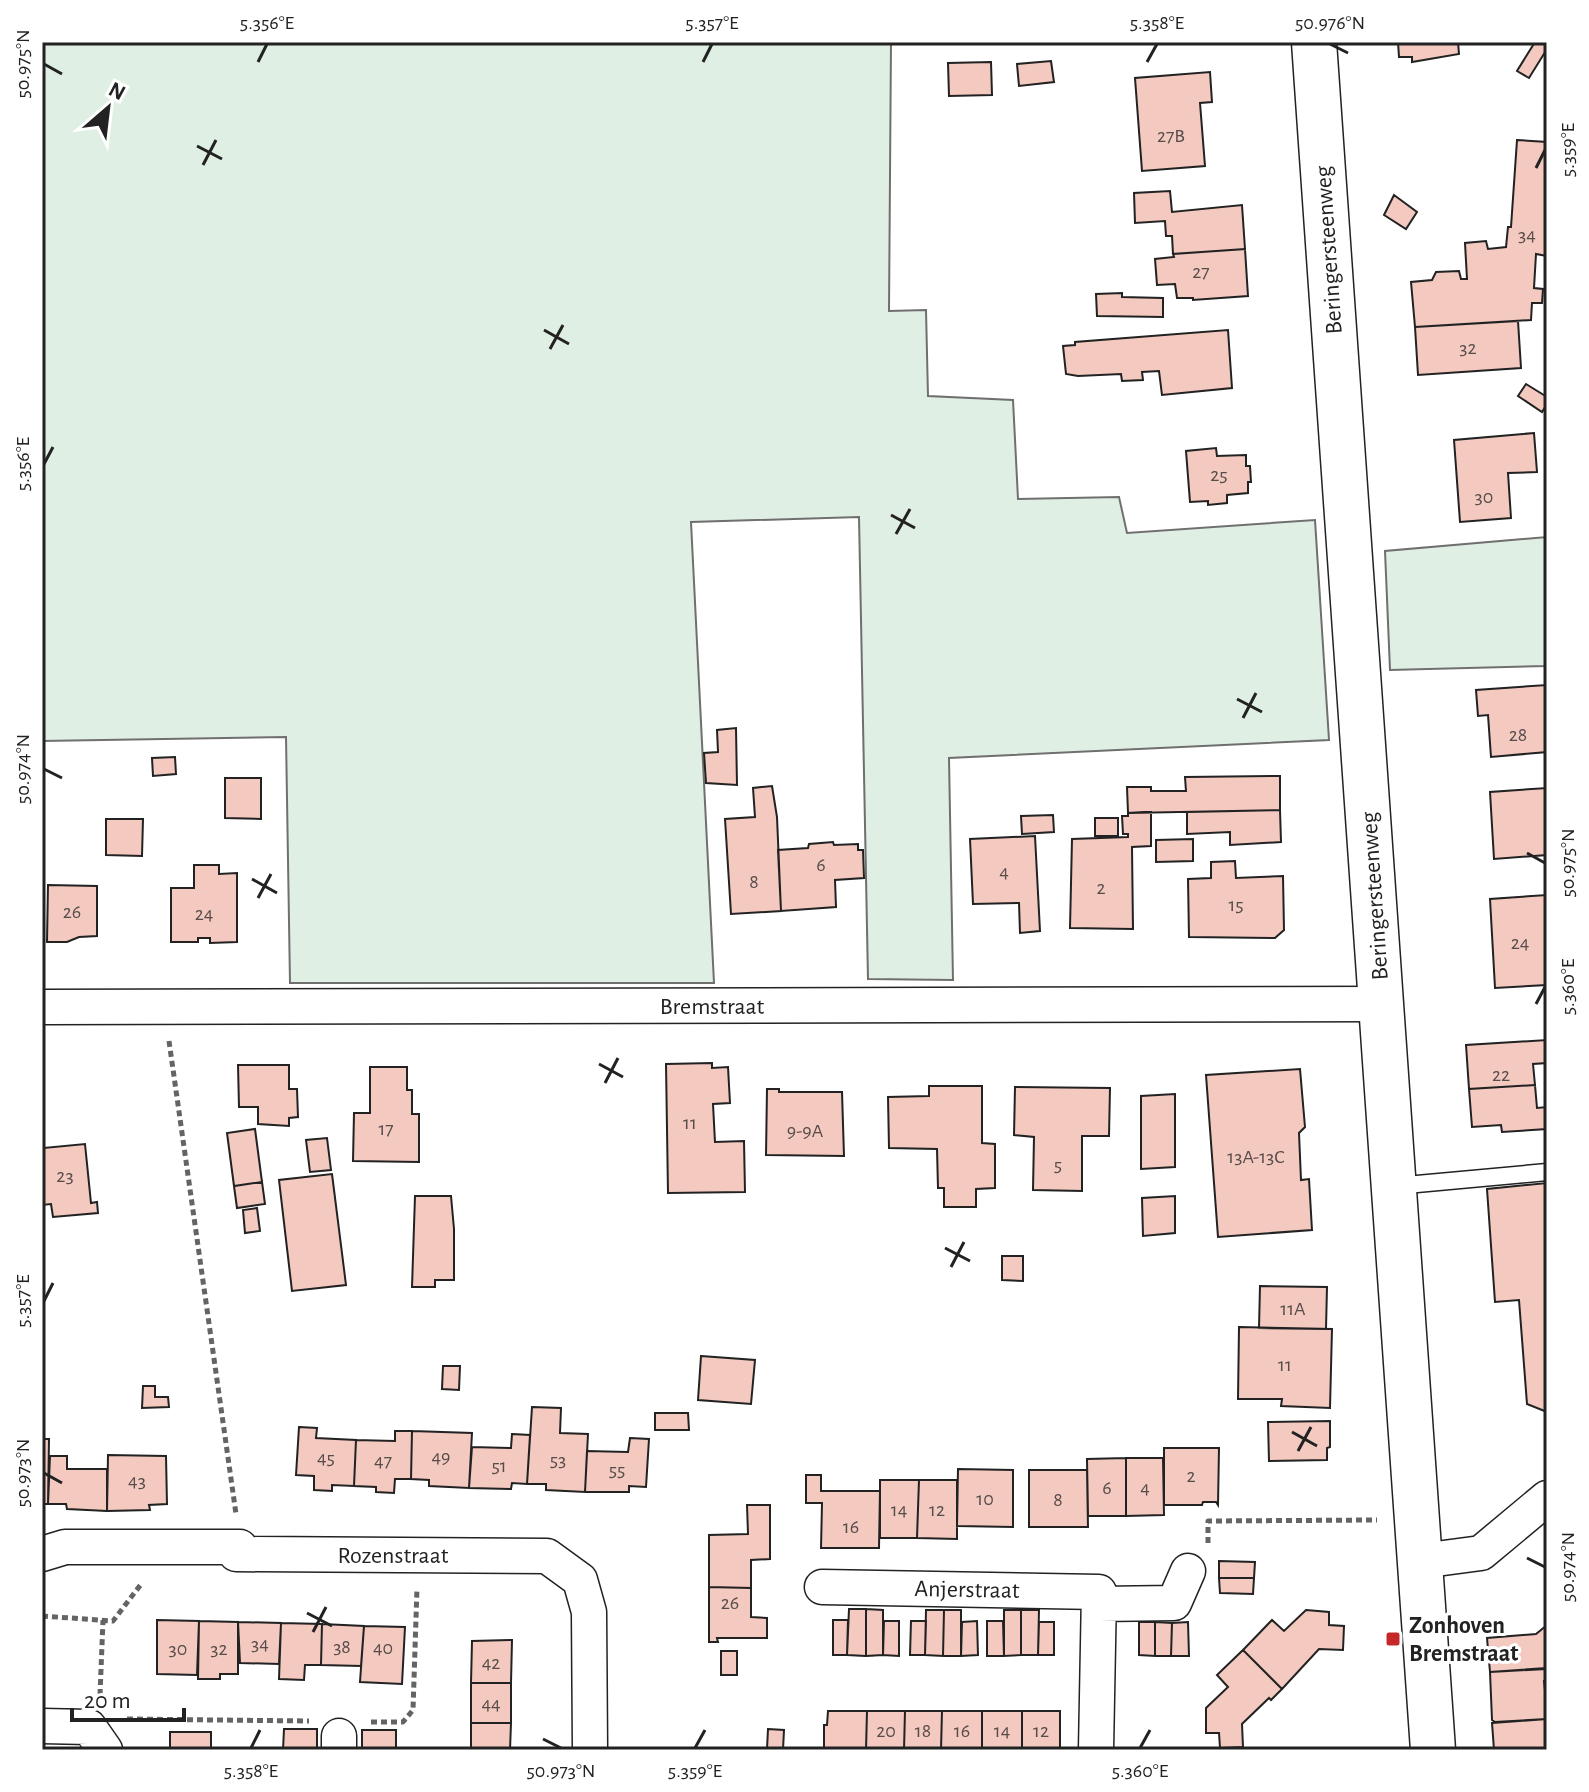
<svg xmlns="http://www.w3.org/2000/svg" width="1589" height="1792" viewBox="0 0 1589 1792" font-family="'Alegreya Sans',sans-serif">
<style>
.green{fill:#e0efe3;stroke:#6f6f6f;stroke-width:2}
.building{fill:#f3c9c0;stroke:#222;stroke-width:2}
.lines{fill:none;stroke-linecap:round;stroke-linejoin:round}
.lane-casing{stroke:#222;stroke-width:19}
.street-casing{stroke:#222;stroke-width:37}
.primary-casing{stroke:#222;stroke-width:47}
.path{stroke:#646464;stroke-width:5;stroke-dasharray:6 4;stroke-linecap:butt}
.lane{stroke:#fff;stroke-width:16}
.street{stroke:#fff;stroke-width:34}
.primary{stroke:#fff;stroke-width:44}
.ticks{fill:none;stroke:#222;stroke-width:3}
.poi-dot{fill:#c62828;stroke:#fff;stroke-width:3}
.labels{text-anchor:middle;stroke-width:6;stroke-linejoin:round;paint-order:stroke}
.number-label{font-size:20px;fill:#564c4a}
.street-label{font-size:24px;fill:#222;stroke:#fff}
.poi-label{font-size:24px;font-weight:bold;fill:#222;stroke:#fff;text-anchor:start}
.neatline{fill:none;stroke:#222;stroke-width:3}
.ticks-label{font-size:20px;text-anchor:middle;fill:#222}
</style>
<rect width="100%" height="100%" fill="#fff"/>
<path class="green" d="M42,42H891L889,311L926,310L928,396L1013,400L1018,499L1119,497L1127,533L1315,520L1329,740L949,758L953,980L868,979L859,517L691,522L714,983H290L286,737L42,741Z
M1547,537V666L1390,670L1385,551Z"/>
<path class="building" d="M1398,42H1458L1459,54L1412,62V57H1399Z
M1535,42H1547V49L1529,78L1517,71Z
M1051,61L1054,82L1019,86L1017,64Z
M991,62L992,95L949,96L948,63Z
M1210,72L1212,102L1200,103L1205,166L1142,171L1135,78Z
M1517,140L1547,142V256L1536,254L1534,288L1543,289L1542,303H1532L1531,320L1415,327L1411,282L1432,280L1436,272L1459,271L1461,279H1467L1465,243L1486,241L1488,249L1506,247L1508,227H1511Z
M1170,191L1172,212L1242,205L1245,249L1173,254L1172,236H1166L1165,221L1135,223L1134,193Z
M1394,195L1417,212L1406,229L1384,215Z
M1245,249L1248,296L1193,300V298H1177L1175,284L1157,285L1155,259L1174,257L1173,254Z
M1122,293V297L1163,298V317L1097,316L1096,294Z
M1518,321L1521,368L1418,375L1415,327Z
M1228,330L1232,388L1162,395L1159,371L1142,372L1143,380L1122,381L1121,374L1078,376L1066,374L1063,346L1075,345V342Z
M1526,384L1547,397V404L1542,412L1518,396Z
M1534,433L1537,472L1508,473L1511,518L1460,522L1454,440Z
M1216,448L1217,456L1246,455V466H1250L1251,482H1248V493L1227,495V503L1208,505V501L1190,502L1186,451Z
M1547,685V752L1491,757L1488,715L1478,716L1476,690Z
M736,728L737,785L706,783L704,753L718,752L717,730Z
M175,757L176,774L153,776L152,758Z
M1280,776V810L1128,813L1127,787H1151V791H1186L1185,777Z
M225,778H261V819L225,818Z
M772,786L777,817L781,911L731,914L725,819L755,817L753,788Z
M1547,788V855L1494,859L1490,792Z
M1280,810L1281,842L1230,845V832L1187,834V812Z
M1151,812V846L1132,847L1133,929L1070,928L1072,839L1128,837V834H1123L1122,816H1128V813Z
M1053,815L1054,832L1022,834L1021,816Z
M1095,818H1118V836H1095Z
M106,819H143L142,856L106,855Z
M1035,836L1040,931L1020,933L1019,903L973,904L970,839Z
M1193,839V861L1156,862V840Z
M833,842L834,845L858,844V850H863L864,878L835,880L836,907L781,911L778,850L808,848L809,844Z
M1235,861L1236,878L1283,876L1284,930L1275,938L1189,937L1188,879L1211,878V862Z
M194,865H219V874L237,873V942L210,943V938H198V942H171V888H194Z
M48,885L97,886V936L79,937L67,942H47Z
M1547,895V985L1495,988L1490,899Z
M1547,1040V1063L1533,1064L1535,1085L1469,1089L1466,1045Z
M712,1063V1068L728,1067L730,1103L713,1104L715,1142L744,1141L745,1192L668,1193L666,1064Z
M238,1065H289V1089H297L298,1117L289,1118V1126L258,1124V1107H239Z
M370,1067H407V1090H412V1114H419V1162L353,1161L354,1113H370Z
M1300,1069L1305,1127L1299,1133L1301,1180L1309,1179L1312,1230L1218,1237L1206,1075Z
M1535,1085L1537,1108L1547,1107V1129L1502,1132L1501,1125L1472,1127L1469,1089Z
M929,1086H982V1143L995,1144V1188L976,1189V1207H944V1188H938L937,1149L889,1148L888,1097L929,1096Z
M1015,1087L1110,1088L1109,1136H1082V1191L1033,1190L1034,1137L1014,1135Z
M767,1089H779V1092H842L844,1156L766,1155Z
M1175,1094V1167L1141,1169V1096Z
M255,1129L262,1182L234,1186L227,1133Z
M42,1138L44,1148L85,1144L91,1203L97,1202L98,1213L53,1217L51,1204L42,1205Z
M327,1138L331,1170L310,1172L306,1140Z
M332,1174L346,1285L292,1291L279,1180Z
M262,1182L265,1204L237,1208L234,1186Z
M1547,1183V1412L1527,1404L1519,1300L1495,1302L1487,1189Z
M415,1196H451L454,1229V1280H435V1287H412Z
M1175,1196V1233L1143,1236L1142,1198Z
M257,1208L260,1231L245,1233L243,1210Z
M1002,1256H1023V1281L1002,1280Z
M1260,1286L1327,1287L1326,1329L1259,1328Z
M1239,1327L1332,1329L1330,1408L1281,1406L1282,1399H1238Z
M701,1356L755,1360L751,1404L698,1400Z
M443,1366H460L459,1390L442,1389Z
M143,1386H155V1397H168L169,1407L142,1408Z
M532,1407L561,1408L560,1433L588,1434L585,1492L546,1490V1484H527Z
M655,1413H688L689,1430H655Z
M1330,1421V1447L1327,1448V1460L1269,1461L1268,1422Z
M299,1427L317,1428L316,1438L356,1440L354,1486L332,1485V1491L314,1490V1476L296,1475Z
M395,1431H412L411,1479H395L394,1493L376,1492V1487L354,1486L356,1440L395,1441Z
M412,1431L472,1433L469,1488L429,1486V1480L411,1479Z
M512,1434L530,1435L527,1484L512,1483L511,1489L469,1488L472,1447L511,1448Z
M630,1438L649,1439L646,1487L629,1486V1492H585L587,1451L628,1452Z
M42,1439H49L48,1504H42Z
M1164,1448H1219L1218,1505L1216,1502H1203L1202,1505H1164Z
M108,1455L166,1456L167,1504L149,1505L150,1510L107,1511Z
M50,1456H67V1469H107V1511L67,1509L66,1504H48Z
M1126,1458V1516H1088L1087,1459Z
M1126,1458H1163L1164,1515L1126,1516Z
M958,1469L1013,1470V1527L957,1526Z
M1029,1470H1087L1088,1527H1029Z
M806,1475H821V1491H880L879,1548H821L822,1503H806Z
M880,1480H919L917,1538H880Z
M919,1480H957V1539L917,1538Z
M747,1505H770V1559L751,1560V1588L709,1587V1535L748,1534Z
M1219,1561L1255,1562L1254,1578H1219Z
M1219,1578H1254L1253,1594L1220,1593Z
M709,1587L751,1588V1617L767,1618V1638H717L718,1642H709Z
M849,1609H866V1656L847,1655Z
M866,1609L883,1610V1655L866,1656Z
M926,1610H944L943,1656L925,1655Z
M944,1610H961V1656H943Z
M1004,1610H1021V1655L1004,1656Z
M1021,1610H1039L1038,1655H1021Z
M1306,1610L1329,1612V1625L1344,1626L1343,1650L1319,1649L1282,1689L1243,1650L1272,1620L1284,1631Z
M157,1620L199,1621L197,1675L157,1674Z
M833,1620H848L847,1655H833Z
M199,1621L238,1622V1674H220V1679H198Z
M884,1621H899V1656L883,1655Z
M911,1621H926L925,1655H910Z
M977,1621L978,1655L961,1656L962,1622Z
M987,1621H1003L1004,1656H987Z
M238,1622L281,1623L279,1664L240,1663Z
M1039,1622H1054V1655H1038Z
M1139,1622H1155V1656L1139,1655Z
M1155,1622L1172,1623L1171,1656H1155Z
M1188,1622L1189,1656H1171L1172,1623Z
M281,1623L322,1624L321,1665H305L304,1680L279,1679Z
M322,1624L364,1626L361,1666L321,1665Z
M1547,1625V1668L1490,1672L1487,1638L1536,1634Z
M364,1626L405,1627L402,1684L360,1682Z
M512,1640L511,1683H471L472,1641Z
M1243,1650L1282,1689L1271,1700L1269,1698L1242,1724L1243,1747L1220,1748L1219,1733H1206V1708L1228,1687L1217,1675Z
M721,1651H737V1675H721Z
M1546,1669L1547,1680L1544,1681L1545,1690L1547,1688V1719L1495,1722L1492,1720L1490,1672Z
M471,1683H511V1723H471Z
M828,1711H867L866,1750H824V1725H827Z
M867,1711H905L904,1750H866Z
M905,1711H942L941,1750H904Z
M942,1711H982V1750H941Z
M982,1711H1022V1750H982Z
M1022,1711H1060V1750H1022Z
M1547,1719V1750H1494L1492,1723Z
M471,1723H511L510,1750H471Z
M284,1729H317V1750H283Z
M768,1729L784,1730L783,1750L767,1749Z
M362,1730H396V1750H362Z
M170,1732H211V1750H170Z"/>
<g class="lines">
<g class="lane-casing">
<path id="lane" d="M1395,1186L1547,1172"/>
</g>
<g class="street-casing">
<path id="street" d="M42,1007L1382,1004
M42,1554L65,1547H240L236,1554L547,1556L580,1580L589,1612L590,1750
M1421,1561L1481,1553L1547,1498
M822,1587L1099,1592L1096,1750
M1099,1604L1174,1603L1188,1571
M42,1726L89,1727L105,1750
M339,1750V1736"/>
</g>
<g class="primary-casing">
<path id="primary" d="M1314,42L1433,1750"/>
</g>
<path class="path" d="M169,1041L236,1514
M1208,1543V1521L1377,1520
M42,1616L113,1621L142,1583
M100,1695L103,1620
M127,1719L309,1721
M371,1722H403L413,1710L417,1588"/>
<use href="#lane" class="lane"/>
<use href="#street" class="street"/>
<use href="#primary" class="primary"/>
</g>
<path class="ticks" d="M1330,44L1348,53M258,62L267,44M703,62L712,44M1147,62L1157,44M44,64L62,74M197,146L222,159M203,165L216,140M1536,168L1545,150M544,330L569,344M550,349L563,325M44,464L53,447M891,515L915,528M896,534L910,509M1237,699L1262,712M1243,718L1256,693M44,769L62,778M1527,853L1545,863M252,879L277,893M258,898L271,874M1536,1004L1545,987M599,1064L623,1077M605,1083L618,1058M945,1248L970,1261M951,1267L964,1242M44,1301L53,1283M1292,1432L1317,1446M1298,1451L1311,1427M44,1473L62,1483M1527,1558L1545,1567M307,1613L332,1626M313,1632L326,1607M543,1739L561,1748M251,1748L260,1730M695,1748L705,1730M1140,1748L1150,1730"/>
<rect class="poi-dot" x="1385" y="1631" width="16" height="16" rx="4"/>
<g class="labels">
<g class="number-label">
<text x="1171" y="142">27B</text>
<text x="1527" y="241">34</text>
<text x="1201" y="278">27</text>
<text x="1468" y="354">32</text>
<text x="1219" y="481">25</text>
<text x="1484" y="503">30</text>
<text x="1518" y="741">28</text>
<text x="821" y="871">6</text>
<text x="1004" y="878">4</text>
<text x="754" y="888">8</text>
<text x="1101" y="894">2</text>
<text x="1236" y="911">15</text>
<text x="72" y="918">26</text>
<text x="204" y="920">24</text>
<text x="1520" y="949">24</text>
<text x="1501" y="1081">22</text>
<text x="690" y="1129">11</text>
<text x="386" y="1135">17</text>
<text x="805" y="1137">9-9A</text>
<text x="1256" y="1163">13A-13C</text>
<text x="1058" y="1171">5</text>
<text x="65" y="1182">23</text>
<text x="1293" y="1315">11A</text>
<text x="1285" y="1371">11</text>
<text x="441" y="1463">49</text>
<text x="326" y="1464">45</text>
<text x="558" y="1466">53</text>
<text x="383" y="1467">47</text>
<text x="499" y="1472">51</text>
<text x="617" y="1476">55</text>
<text x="1191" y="1482">2</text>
<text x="137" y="1487">43</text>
<text x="1107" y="1494">6</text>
<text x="1145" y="1494">4</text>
<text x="985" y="1505">10</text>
<text x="1058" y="1506">8</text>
<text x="899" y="1516">14</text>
<text x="937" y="1516">12</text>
<text x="851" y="1533">16</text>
<text x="730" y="1609">26</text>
<text x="260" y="1650">34</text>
<text x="342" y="1653">38</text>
<text x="383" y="1654">40</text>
<text x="178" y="1655">30</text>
<text x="219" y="1655">32</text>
<text x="491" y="1669">42</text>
<text x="491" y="1710">44</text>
<text x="886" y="1737">20</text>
<text x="923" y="1737">18</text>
<text x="962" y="1737">16</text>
<text x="1002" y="1737">14</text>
<text x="1041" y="1737">12</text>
</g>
<g class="street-label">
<text transform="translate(1328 250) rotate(-94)" y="8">Beringersteenweg</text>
<text transform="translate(1374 896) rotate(-94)" y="8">Beringersteenweg</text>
<text x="712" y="1014">Bremstraat</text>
<text x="393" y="1563">Rozenstraat</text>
<text transform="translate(967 1589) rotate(1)" y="8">Anjerstraat</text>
</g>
<g class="poi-label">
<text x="1409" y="1633">Zonhoven<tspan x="1409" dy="28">Bremstraat</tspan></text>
</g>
</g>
<rect width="1589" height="1792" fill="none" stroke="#ffffff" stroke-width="88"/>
<g transform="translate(108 108) rotate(28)" stroke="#ffffff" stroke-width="6" paint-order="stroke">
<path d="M0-6L14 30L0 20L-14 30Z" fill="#222222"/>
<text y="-12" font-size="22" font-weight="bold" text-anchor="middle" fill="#222222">N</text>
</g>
<path d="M72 1708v12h112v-12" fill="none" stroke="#222222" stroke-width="4"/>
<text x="84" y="1708" font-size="24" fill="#222222" stroke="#ffffff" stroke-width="6" paint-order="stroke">20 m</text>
<rect x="44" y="44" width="1501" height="1704" class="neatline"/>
<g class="ticks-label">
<text x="267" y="29">5.356°E</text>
<text x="712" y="29">5.357°E</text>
<text x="1157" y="29">5.358°E</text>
<text x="1330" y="29">50.976°N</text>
<text transform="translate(22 64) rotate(-90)" y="7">50.975°N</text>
<text transform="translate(1567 150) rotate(-90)" y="7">5.359°E</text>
<text transform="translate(22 464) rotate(-90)" y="7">5.356°E</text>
<text transform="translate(22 769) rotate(-90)" y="7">50.974°N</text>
<text transform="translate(1567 863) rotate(-90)" y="7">50.975°N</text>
<text transform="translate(1567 987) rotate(-90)" y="7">5.360°E</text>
<text transform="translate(22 1301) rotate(-90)" y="7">5.357°E</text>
<text transform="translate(22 1473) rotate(-90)" y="7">50.973°N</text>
<text transform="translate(1567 1567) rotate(-90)" y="7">50.974°N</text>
<text x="251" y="1777">5.358°E</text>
<text x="561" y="1777">50.973°N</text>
<text x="695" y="1777">5.359°E</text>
<text x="1140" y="1777">5.360°E</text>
</g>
</svg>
